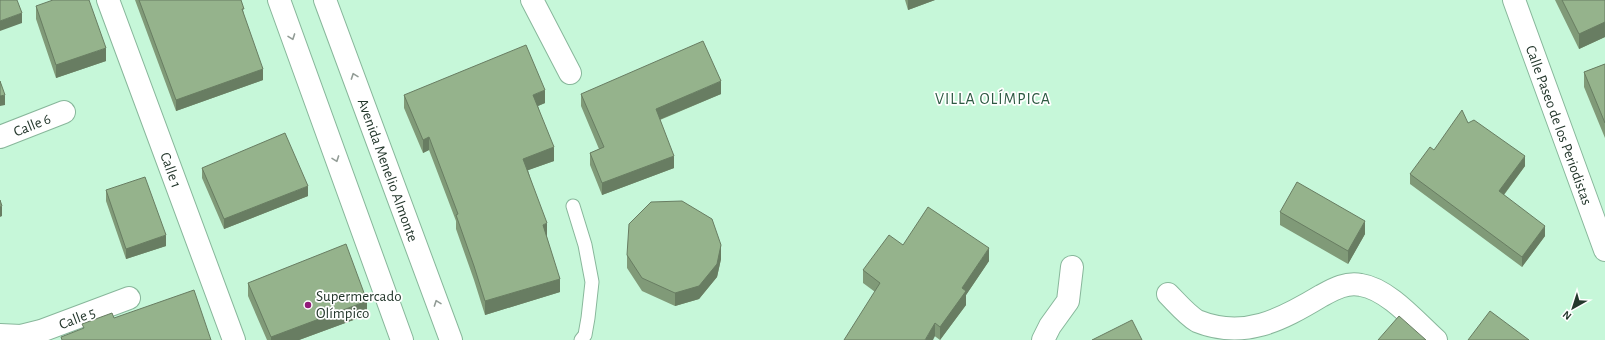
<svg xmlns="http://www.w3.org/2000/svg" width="1605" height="340" viewBox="0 0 1605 340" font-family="'Alegreya Sans',sans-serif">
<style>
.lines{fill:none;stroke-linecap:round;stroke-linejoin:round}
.lane-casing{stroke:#88b79b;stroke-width:15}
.street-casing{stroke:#88b79b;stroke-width:24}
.secondary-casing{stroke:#88b79b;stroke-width:24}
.lane{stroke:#fff;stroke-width:13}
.street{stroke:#fff;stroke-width:22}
.secondary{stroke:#fff;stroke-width:22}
.wall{fill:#809a78}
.shaded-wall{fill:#687d62}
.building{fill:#95b38c;stroke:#687d62}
.oneway{stroke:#929c96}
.poi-dot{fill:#911a78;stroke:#fff;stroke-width:1.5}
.labels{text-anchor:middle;stroke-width:3.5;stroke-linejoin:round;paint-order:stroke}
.street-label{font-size:15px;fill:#25382d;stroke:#fff}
.poi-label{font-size:15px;fill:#25382d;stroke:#fff;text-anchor:start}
.neighbourhood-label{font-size:16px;letter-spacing:1px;fill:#2e5a43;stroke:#fff}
</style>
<rect width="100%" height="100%" fill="#c6f7d9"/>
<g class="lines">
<g class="lane-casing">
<path id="lane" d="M573,206L585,245L592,282L588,318L585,335L581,340"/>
</g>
<g class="street-casing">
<path id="street" d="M108,0L234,340
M532,0L570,73
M1514,0L1605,250
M0,137L64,112
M1168,294C1177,303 1186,314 1197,321C1244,340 1281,320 1321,296C1334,289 1346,282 1361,285C1388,289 1416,322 1436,340
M0,335L21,336L41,331L129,298
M1043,340L1050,326L1068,301L1072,267"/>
</g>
<g class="secondary-casing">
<path id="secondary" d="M279,0L402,340
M325,0L451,340"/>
</g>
<use href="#lane" class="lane"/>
<use href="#street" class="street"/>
<use href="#secondary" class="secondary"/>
</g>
<path class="wall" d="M135,0H241L244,15L263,80L176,111Z
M905,0H935L908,10Z
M1555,0H1605V37L1579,49Z
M36,6L106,61L56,78L36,19Z
M1605,64V138L1584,87V72Z
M581,94H721L660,120L674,168L602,195L590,165V153L599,149L581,106Z
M404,95L545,103L538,106L554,161L528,170L547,236V237L560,292L485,315L474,280L456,229V221L429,150L423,153L404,108Z
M1468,123L1525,166L1504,195L1545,236L1522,267L1410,184V174L1434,150Z
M202,168L308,196L224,229L202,178Z
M106,190L166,246L126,259L106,201Z
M1280,212L1365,234L1348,264L1280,225Z
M627,255L721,259L717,277L699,299L675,306L642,291L627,268Z
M989,261L966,295V305L940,340L863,283V270Z
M248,283L367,315L299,340H267L248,296Z"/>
<path class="shaded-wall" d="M908,0H935L908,10Z
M22,13V23L0,31V21Z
M1605,22V37L1579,49V34Z
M106,48V61L56,78V65Z
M263,69V80L176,111V100Z
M721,81V94L656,121V109Z
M545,90V103L533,108V95Z
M5,95V105L0,106V96Z
M429,137V150L423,153V140Z
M554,147V161L523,172V159Z
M674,156V168L602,195V183Z
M1525,156V166L1499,201V191Z
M308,186V196L224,229V219Z
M2,206V216L0,217V207Z
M1365,221V234L1348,264V251Z
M547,223V236L543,238V225Z
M1545,226V236L1522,267V257Z
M166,235V246L126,259V249Z
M721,245V259L717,277L699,299L675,306V293Z
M989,248V261L966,295V305L940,340V327L962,288Z
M560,279V292L485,315V301Z
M367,301V315L299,340H271V337Z
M935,323V336L933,340H925Z"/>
<path class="building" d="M0,0H17L22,13L0,21Z
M53,0H89L106,48L56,65L36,6Z
M139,0H241L244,9H242L263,69L176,100Z
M1562,0H1605V22L1579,34Z
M703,41L721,81L656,109L674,156L602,183L590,153L604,147L581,94Z
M526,45L545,90L533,95L554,147L523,159L547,223L543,225L560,279L485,301L474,266L456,215L458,214L429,137L423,140L404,95Z
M1605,64V123L1584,72Z
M0,81L5,95L0,96Z
M1462,110L1468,123L1474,120L1525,156L1499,191L1545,226L1522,257L1410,174L1430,147L1434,150Z
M285,133L308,186L224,219L202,168Z
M145,177L166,235L126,249L106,190Z
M1297,182L1365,221L1348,251L1280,212Z
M0,200L2,206L0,207Z
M682,201L712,219L721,245L717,264L699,286L675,293L642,278L627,255L629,224L651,202Z
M928,207L989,248L962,288L966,291L940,327L935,323L925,340H844L880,283L863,270L889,235L903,245Z
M346,244L367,301L271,337L248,283Z
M194,290L211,340H62L61,337L84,328L82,324L112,313L114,318Z
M1490,311L1529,340H1468Z
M1399,316L1426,340H1378Z
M1132,320L1142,340H1092Z"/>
<defs><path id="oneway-chevron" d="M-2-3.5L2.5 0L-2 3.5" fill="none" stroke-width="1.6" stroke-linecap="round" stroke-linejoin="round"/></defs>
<g class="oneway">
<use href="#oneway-chevron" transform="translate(292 37) rotate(70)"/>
<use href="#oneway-chevron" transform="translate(354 76) rotate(-110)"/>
<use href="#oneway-chevron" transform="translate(336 159) rotate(70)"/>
<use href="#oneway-chevron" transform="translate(437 303) rotate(-110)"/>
</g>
<circle class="poi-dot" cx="308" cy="305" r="4"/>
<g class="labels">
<g class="street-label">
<text transform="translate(32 125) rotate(-22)" y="5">Calle 6</text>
<text transform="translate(1559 125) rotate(70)" y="5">Calle Paseo de los Periodistas</text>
<text transform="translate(171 170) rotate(70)" y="5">Calle 1</text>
<text transform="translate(388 170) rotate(70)" y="5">Avenida Menelio Almonte</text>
<text transform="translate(77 318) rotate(-21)" y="5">Calle 5</text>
</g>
<g class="poi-label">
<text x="316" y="301">Supermercado<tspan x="316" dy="17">Olímpico</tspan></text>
</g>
<g class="neighbourhood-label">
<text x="993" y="104">VILLA OLÍMPICA</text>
</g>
</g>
<g transform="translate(1573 308) rotate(219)" stroke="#ffffff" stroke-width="3" paint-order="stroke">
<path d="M0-3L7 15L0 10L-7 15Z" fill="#25382d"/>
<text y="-6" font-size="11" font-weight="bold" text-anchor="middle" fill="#25382d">N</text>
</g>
</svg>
